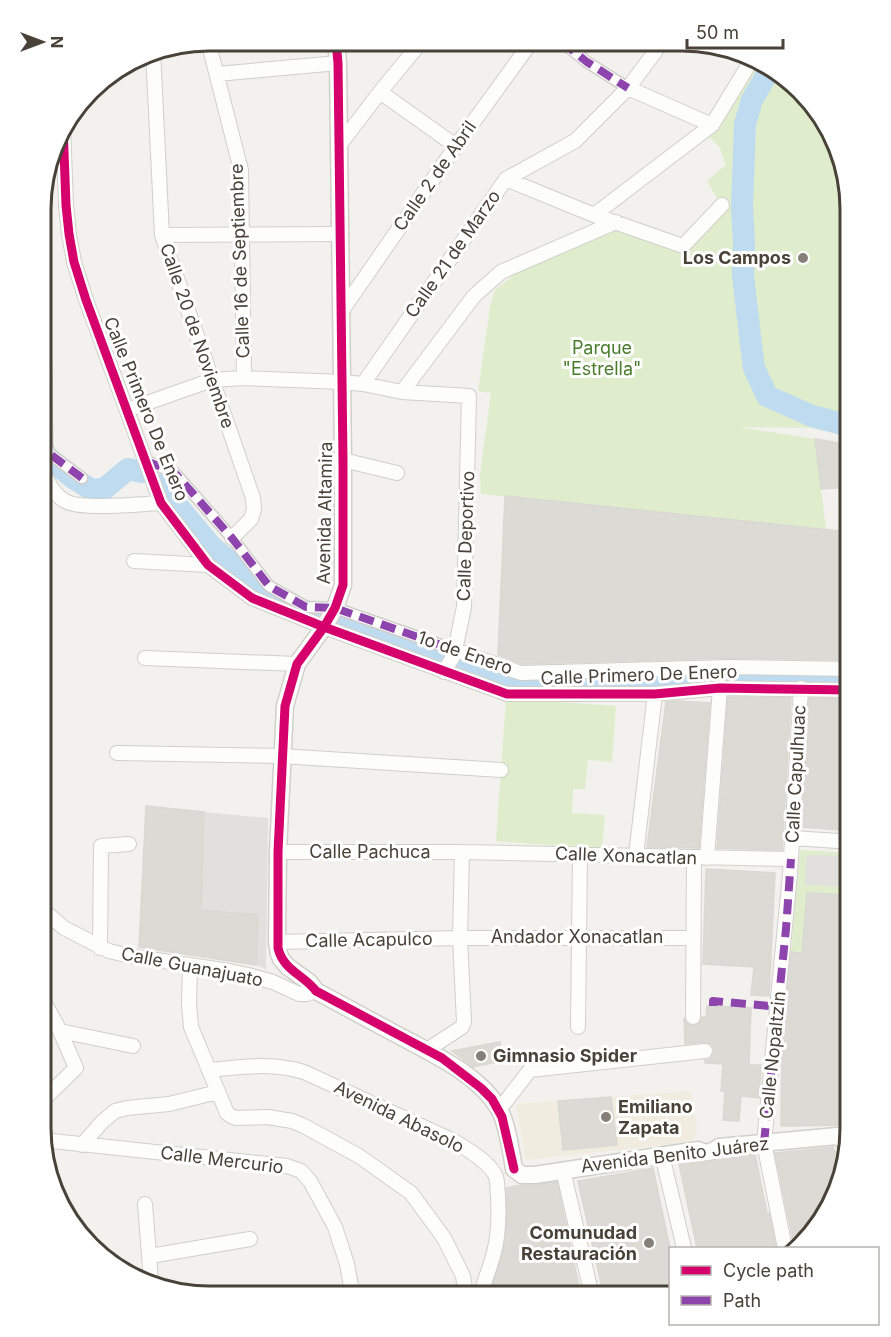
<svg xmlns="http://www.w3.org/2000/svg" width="891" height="1337" viewBox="0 0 891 1337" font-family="Inter,sans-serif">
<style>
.education{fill:#f0ecdf}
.green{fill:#dfedcd}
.parking{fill:#e1e0dc}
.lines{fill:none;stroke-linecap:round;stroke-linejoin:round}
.river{stroke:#bedbf0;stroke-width:22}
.building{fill:#dcdad5;stroke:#dad8d2;stroke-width:1.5}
.pedestrian-casing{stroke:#d0cfca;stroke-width:13}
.minor-casing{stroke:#d0cfca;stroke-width:16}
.tertiary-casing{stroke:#d0cfca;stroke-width:19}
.pedestrian{stroke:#fdfdfc;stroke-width:10}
.minor{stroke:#fdfdfc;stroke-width:14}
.tertiary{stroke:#fdfdfc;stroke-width:16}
.quiet{stroke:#8e44ad;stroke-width:8;stroke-dasharray:15 8;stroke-linecap:butt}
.cycleway-casing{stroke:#fff;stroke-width:13}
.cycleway{stroke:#d6006c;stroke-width:9}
.poi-dot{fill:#847f77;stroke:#fff;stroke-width:2}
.labels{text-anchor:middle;stroke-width:6;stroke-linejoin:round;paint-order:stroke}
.street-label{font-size:18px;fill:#494238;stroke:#fff}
.poi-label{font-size:18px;font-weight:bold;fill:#494238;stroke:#fff;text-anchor:end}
.park-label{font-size:18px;fill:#487c2a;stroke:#fff}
.rim{fill:none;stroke:#494238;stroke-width:3}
</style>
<rect width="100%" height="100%" fill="#f2f1ed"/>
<path class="education" d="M691,1091L697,1129L694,1139L674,1144L526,1160L516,1104Z"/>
<path class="green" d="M751,61L785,75L838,144L850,209V436L812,428L738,427L815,439L826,529L481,494L480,474L491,393L478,391L490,307L495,290L537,257L616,222L683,246L721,205L707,181L726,165L720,148L704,131Z
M849,474H850V506H839L838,488Z
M506,698L616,706L612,762L588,760L585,789H573L572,813L605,815L602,849L496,841Z
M800,850L850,853V955L791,952Z"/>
<path class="parking" d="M204,812L268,818L266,969L256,965L258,915L201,910Z
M806,855L850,856V887L805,885Z"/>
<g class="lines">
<path class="river" d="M770,69L752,100L745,124L742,208L744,242L743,275L751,345L754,368L767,396L812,416L850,426
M42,446L45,455L73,478L92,490L104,489L128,469L142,472
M160,485L212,547L275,600L317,615L341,620L450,662L513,689L718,680L850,681"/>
</g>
<path class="building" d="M815,439L850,445V487L821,489Z
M505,496L840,531V506H850V660L729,658L522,664L498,655Z
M728,697L791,698L782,850L717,848Z
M809,698L850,699V789L841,830L802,827Z
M677,701L710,703L699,848L647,847L666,702Z
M146,806L204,812L201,910L258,915L256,965L139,947Z
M706,869L775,873L769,996L751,995L754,967L703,964Z
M807,893L850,895V1125L781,1126L782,1049L791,952L802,953Z
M707,1006L751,1008L749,1065H761L759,1098L741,1096L739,1121L723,1120L725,1091H721L723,1064L705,1063V1060L710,1059L713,1055L714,1051L713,1046L709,1043L705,1042L685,1044L684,1018L686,1022L689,1025H697L700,1022L702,1017H706Z
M500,1042L503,1061L473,1067L452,1051Z
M611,1097L617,1145L563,1150L558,1101Z
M833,1147L841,1165L822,1222L794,1245L775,1153Z
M755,1154L767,1213H769L776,1248H697L679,1164L700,1162L709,1163L719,1160Z
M653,1168L670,1248V1296H604L578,1181Z
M557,1182L581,1296H489L505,1243L507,1219L506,1188L521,1185H536Z"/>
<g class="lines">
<g class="pedestrian-casing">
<path id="pedestrian" d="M562,42L587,62L628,88
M42,342L46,364L47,447L50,454L82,478
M146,461L174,472L232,538L269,586L306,607L335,608L455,650"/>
</g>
<g class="minor-casing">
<path id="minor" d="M208,41L241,170L244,378
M153,51L162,235L253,498L254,509L251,519L232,538
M217,74L338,63
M628,88L712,125
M380,92L456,146
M63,125L66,205L69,234L74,262L86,300L161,503L208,565L252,598L324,627L507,694H655L720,688L850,690
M338,147L380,92L422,41
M506,179L594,215L683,246L722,205
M594,215L712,125L751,61
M162,235L339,234
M341,312L456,146L532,41
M363,384L506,179L575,141L628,88L655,52L660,42
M402,392L474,296L501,272L616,222
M127,410L212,380L244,378L342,382L363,384L402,392L469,396L464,607L454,655L444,672
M343,460L397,473
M42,470C48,482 54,496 67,502C85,510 140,504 161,503
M134,561L208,565
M455,650L521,673L729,667L850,669
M145,658L297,664
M117,753L281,756L501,770
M793,838L838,841L847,839L850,836
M278,852H462L791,859
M636,855L655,694
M707,858L720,688
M41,908L64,928L109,951L130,956L229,971L248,975L273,982L299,994H307L316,991
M277,942L460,938H693
M100,948L101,846L129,844
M190,965L189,1004L191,1027L227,1113L231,1116L236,1118L268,1117L292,1121L304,1126L359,1156L411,1193L444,1238L463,1276L466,1296
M693,1017L694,858
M578,1027L580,854
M60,1031L133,1046
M427,1050L462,1027L464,1022L460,938L462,852
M209,1070C243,1067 271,1062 304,1072L454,1141C467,1149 491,1163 496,1177C498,1183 497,1190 498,1196C499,1215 499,1237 493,1256C489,1270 484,1283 480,1296
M41,1102L76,1068L60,1031L41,996
M499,1110L530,1070L705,1051
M43,1140L287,1166L301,1171L310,1181L335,1227L347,1264L351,1286V1296
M82,1145L102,1122L115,1111L127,1108L169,1104L218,1092
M662,1155L684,1248
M563,1170L592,1296
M145,1204L151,1280
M785,1248L764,1143L790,874L801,688
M150,1256L250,1239"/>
</g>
<g class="tertiary-casing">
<path id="tertiary" d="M336,41L338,63L343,460V585L335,608L324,627L297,664L285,706L278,852L277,942L279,954L281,959L288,967L309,982L316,991C342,1005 368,1019 394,1033C429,1052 480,1074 500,1111C508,1127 511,1152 514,1169L522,1175H535L698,1150C706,1154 712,1153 719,1147L837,1136L843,1140L848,1146"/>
</g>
<use href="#pedestrian" class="pedestrian"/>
<use href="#minor" class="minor"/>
<use href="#tertiary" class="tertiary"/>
<path class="quiet" d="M562,42L587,62L628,88
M42,342L46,364L47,447L50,454L82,478
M146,461L174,472L232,538L269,586L306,607L335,608L455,650
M713,1006V1001L770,1006
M764,1143L786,929L791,859"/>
<g class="cycleway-casing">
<path id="cycleway" d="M336,41L338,63L343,460V585L335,608L324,627L297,664L285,706L278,852V948C283,970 304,975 316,991L442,1058L481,1088L492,1099L502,1117L514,1169
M63,125L66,205L69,234L74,262L86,300L161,503L208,565L252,598L324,627L507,694H655L720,688L850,690"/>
</g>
<use href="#cycleway" class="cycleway"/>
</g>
<g class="poi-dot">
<circle cx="803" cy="258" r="6"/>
<circle cx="481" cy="1056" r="6"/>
<circle cx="606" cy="1117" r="6"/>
<circle cx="649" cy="1243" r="6"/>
</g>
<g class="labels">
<g class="street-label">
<text transform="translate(435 176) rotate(-55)" y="6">Calle 2 de Abril</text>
<text transform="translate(453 254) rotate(-55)" y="6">Calle 21 de Marzo</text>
<text transform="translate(240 261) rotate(-92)" y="6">Calle 16 de Septiembre</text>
<text transform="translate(197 336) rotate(71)" y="6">Calle 20 de Noviembre</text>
<text transform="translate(146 409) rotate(68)" y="6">Calle Primero De Enero</text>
<text transform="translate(325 513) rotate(-89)" y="6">Avenida Altamira</text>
<text transform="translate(466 536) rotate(-88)" y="6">Calle Deportivo</text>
<text transform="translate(465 653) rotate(19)" y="6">1o de Enero</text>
<text transform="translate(639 675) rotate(-2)" y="6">Calle Primero De Enero</text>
<text transform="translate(796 774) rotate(-87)" y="6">Calle Capulhuac</text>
<text x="370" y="858">Calle Pachuca</text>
<text transform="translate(626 856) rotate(2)" y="6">Calle Xonacatlan</text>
<text x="577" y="943">Andador Xonacatlan</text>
<text transform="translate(369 940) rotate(-1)" y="6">Calle Acapulco</text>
<text transform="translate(192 967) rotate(11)" y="6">Calle Guanajuato</text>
<text transform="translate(773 1055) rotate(-84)" y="6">Calle Nopaltzin</text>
<text transform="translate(399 1117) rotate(26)" y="6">Avenida Abasolo</text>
<text transform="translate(675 1155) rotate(-7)" y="6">Avenida Benito Juárez</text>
<text transform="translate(222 1160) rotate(7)" y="6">Calle Mercurio</text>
</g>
<g class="poi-label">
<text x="791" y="264">Los Campos</text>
<text x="493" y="1062" text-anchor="start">Gimnasio Spider</text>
<text x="618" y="1113" text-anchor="start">Emiliano<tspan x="618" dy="21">Zapata</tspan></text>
<text x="637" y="1239">Comunudad<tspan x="637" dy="21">Restauración</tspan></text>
</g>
<g class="park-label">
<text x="602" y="354">Parque<tspan x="602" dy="21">"Estrella"</tspan></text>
</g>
</g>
<path d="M0 0H891V1337H0ZM209 51H682A158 158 0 0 1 840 209V1128A158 158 0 0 1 682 1286H209A158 158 0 0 1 51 1128V209A158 158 0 0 1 209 51Z" fill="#fff" fill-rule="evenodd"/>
<path class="rim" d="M209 51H682A158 158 0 0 1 840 209V1128A158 158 0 0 1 682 1286H209A158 158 0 0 1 51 1128V209A158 158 0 0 1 209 51Z"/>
<rect x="669" y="1247" width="210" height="78" fill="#ffffff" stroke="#b6b3af" stroke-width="1.5"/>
<rect x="681" y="1266" width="30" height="9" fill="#d6006c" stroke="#b6b3af" stroke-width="1.5"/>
<text x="723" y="1277" font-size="18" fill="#494238">Cycle path</text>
<rect x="681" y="1296" width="30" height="9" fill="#8e44ad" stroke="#b6b3af" stroke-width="1.5"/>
<text x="723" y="1307" font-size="18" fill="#494238">Path</text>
<g transform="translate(42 42) rotate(90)" stroke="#ffffff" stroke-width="4.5" paint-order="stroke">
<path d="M0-4.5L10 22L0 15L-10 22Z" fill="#494238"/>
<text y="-9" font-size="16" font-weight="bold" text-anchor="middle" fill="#494238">N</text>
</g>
<path d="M687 39v9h96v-9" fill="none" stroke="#494238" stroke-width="3"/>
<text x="696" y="39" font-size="18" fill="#494238" stroke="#ffffff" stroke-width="4.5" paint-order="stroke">50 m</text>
</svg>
